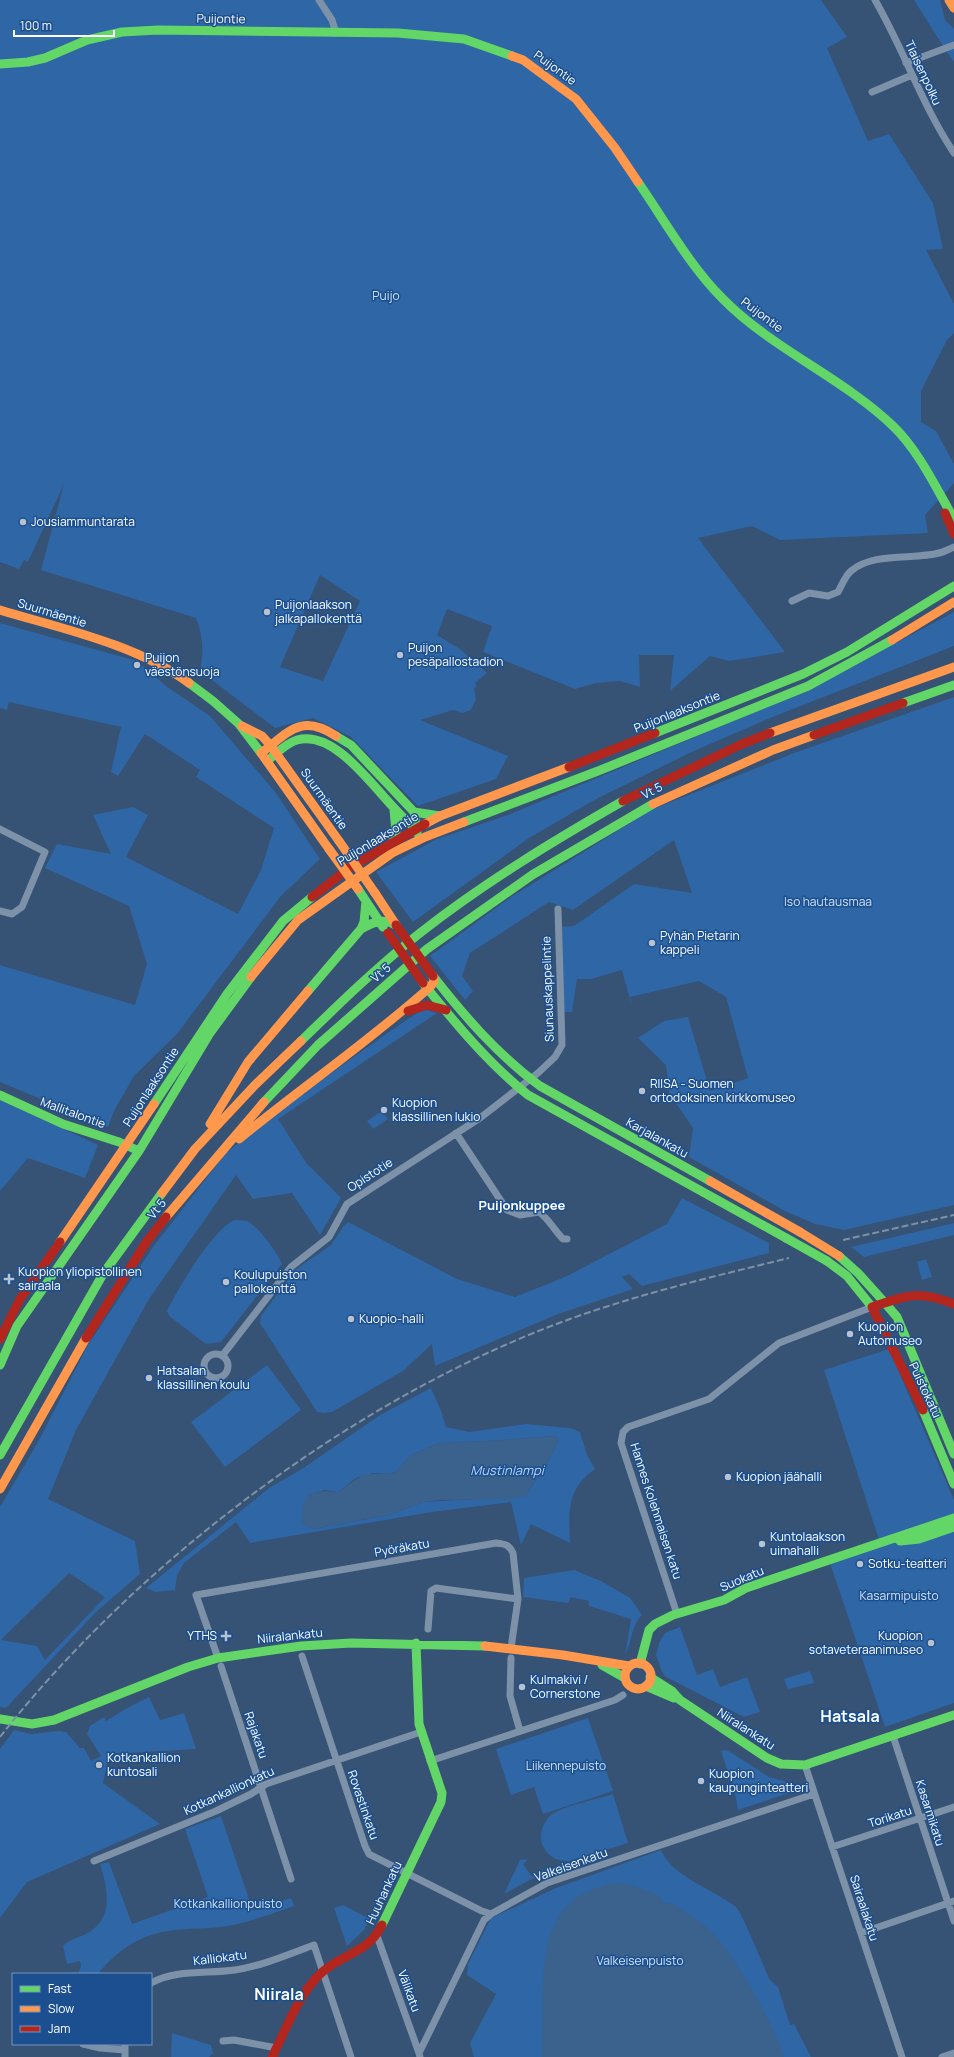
<svg xmlns="http://www.w3.org/2000/svg" width="954" height="2057" viewBox="0 0 954 2057" font-family="Manrope,sans-serif">
<style>
.green{fill:#2f66a5;fill-rule:evenodd}
.water{fill:#3b618d}
.lines{fill:none;stroke-linecap:round;stroke-linejoin:round}
.street{stroke:#7d92a8;stroke-width:7}
.fast{stroke:#63d668;stroke-width:9}
.slow{stroke:#ff974d;stroke-width:9}
.jam{stroke:#b3261e;stroke-width:9}
.rail{stroke:#7e92a7;stroke-width:2;stroke-dasharray:7 3;stroke-linecap:butt}
.fast-bridge{stroke:#63d668;stroke-width:9}
.slow-bridge{stroke:#ff974d;stroke-width:9}
.jam-bridge{stroke:#b3261e;stroke-width:9}
.poi-dot{fill:#b9c2ce;stroke:#1b4f8f;stroke-width:1.5}
.labels{text-anchor:middle;stroke-width:3;stroke-linejoin:round;paint-order:stroke}
.street-label{font-size:12px;fill:#fff;stroke:#1b4f8f}
.park-label{font-size:12px;fill:#cfe3fa;stroke:#1b4f8f}
.poi-label{font-size:12px;fill:#fff;stroke:#1b4f8f;text-anchor:start}
.neighbourhood-label{font-size:13px;font-weight:bold;fill:#fff;stroke:#1b4f8f}
.water-label{font-size:13px;font-style:italic;fill:#b5d3f5;stroke:#1b4f8f}
.district-label{font-size:16px;font-weight:bold;fill:#fff;stroke:#1b4f8f}
</style>
<rect width="100%" height="100%" fill="#365274"/>
<path class="green" d="M0,0H821L847,37L827,48L868,141L889,134L933,203L943,249L926,250L954,304V333L947,340L921,391V422L936,431L954,464V483L925,515L928,533L780,540L752,526L698,538L785,652L729,661L710,656L670,691L674,655H639L640,687L620,681L596,683L575,689L483,652L492,626L447,609L437,635L460,649L487,673L475,683L477,687L474,688L476,699L471,710L462,713L453,710L420,720L508,756L496,779L418,806L351,737L313,718L275,728L200,671C204,652 203,636 196,618L41,570L64,484L28,562L24,560L19,569L0,562ZM320,575L360,601L323,681L280,667Z
M914,0H940L945,20L954,29V62L946,51L910,65L943,46Z
M954,612V646L775,716L696,750L598,798L529,838L413,922L376,872L437,839L508,815L808,690Z
M0,623L137,661L166,686L210,716L276,793L320,859L281,896L177,1034L134,1076L114,1111L108,1127L0,1082V965L135,1005L147,964L129,906L45,868L57,844L111,854L93,815L133,807L148,815L126,857L238,914L261,870L274,828L196,777L200,770L145,734L118,776L111,772L121,727L9,702L7,710L0,708Z
M954,697V1205L844,1230L815,1224L785,1211L689,1157L693,1128L669,1093L666,1065L638,1038L664,1021L688,1017L710,1091L748,1078L726,997L699,981L630,997L634,1015L622,970L591,979H577L572,1012H561L557,927L574,926L634,884L692,893L674,840L573,910L549,902L470,953L462,976L473,991L465,1000L430,956L511,897L651,810L794,753Z
M426,1010L437,1013L278,1119L307,1164L341,1198L320,1235L292,1193L253,1199L236,1175L149,1299L76,1430L48,1499L135,1541L140,1574L97,1611L6,1708L0,1707V1507L38,1442L88,1345L153,1247L226,1153L274,1114L386,1034L417,1013ZM69,1573L105,1597L45,1660L37,1646L1,1640Z
M0,1099L98,1145L85,1178L28,1158L0,1191Z
M382,1111L388,1119L373,1129L367,1121Z
M682,1198L769,1243V1253L642,1286L629,1274L622,1277L633,1289L558,1314L435,1366L432,1344L403,1371L332,1412L323,1413L317,1412L260,1323L261,1316L295,1270L331,1245L343,1227L348,1222L457,1279L515,1297L565,1277L667,1224Z
M234,1220C239,1220 243,1220 247,1221C257,1225 278,1253 282,1264L221,1342L206,1344L169,1316L167,1311C178,1288 212,1231 234,1220Z
M954,1223V1235L864,1257L851,1247Z
M926,1259L932,1277L922,1280L917,1262Z
M889,1349L954,1500V1703L885,1727L829,1560L880,1543L824,1370Z
M267,1365L301,1410L225,1467L191,1422Z
M431,1388L441,1411L446,1427L469,1432L526,1424L570,1428L580,1432L587,1455L595,1469C566,1490 569,1511 570,1543L531,1524L521,1545L511,1502L432,1512L250,1543L236,1522L184,1563L177,1575L175,1590L155,1592L146,1588L269,1488L302,1469L380,1415ZM556,1436L559,1440L545,1467L525,1496L423,1502L389,1515L313,1529L305,1525L302,1521L309,1495L324,1490L338,1492L356,1478L373,1473L387,1474L396,1472L411,1455L439,1443L488,1441Z
M574,1570L601,1581L630,1598L642,1615C631,1625 632,1643 625,1655L631,1619L589,1606V1601L571,1597L568,1603L523,1597L524,1578Z
M680,1627L697,1675L713,1669L720,1687L747,1677L760,1712L744,1717L666,1677L662,1672L656,1655L659,1643L665,1633Z
M810,1671L814,1683L788,1689L784,1679Z
M149,1697L160,1720L184,1713L196,1749L109,1754L103,1783L160,1824L27,1882L0,1918V1749L14,1730L31,1734L59,1731L66,1732L80,1748H84L91,1761L101,1756L87,1734L90,1726L104,1717L106,1721L127,1708Z
M588,1718L613,1791L543,1814L534,1787L511,1795L496,1749Z
M727,1750L769,1777L791,1783L792,1792L738,1810L735,1793L721,1751Z
M613,1794L628,1843L569,1861C557,1861 550,1858 544,1848C537,1837 543,1819 554,1813C571,1804 595,1800 613,1794Z
M221,1816L253,1911L291,1898L294,1906C270,1914 246,1924 221,1927C206,1929 190,1928 175,1930C143,1933 118,1949 98,1974H78L81,1966L80,1961L67,1964L63,1946C69,1939 78,1938 86,1934C114,1919 108,1890 100,1864L109,1862L132,1924L208,1897L185,1829Z
M661,1850C671,1876 715,1890 736,1907C742,1912 764,1968 770,1980L778,1987L790,2025L794,2024L811,2057H474L470,2043L496,1994L467,1975L468,1964L491,1918L556,1888Z
M525,1859L527,1861L523,1864L532,1877L536,1874L537,1876L504,1894L520,1860Z
M343,1905L370,1919L364,1930L347,1946L334,1908Z
M172,2033L211,2045L213,2053L209,2057H171Z"/>
<path class="water" d="M556,1436L559,1440L545,1467L525,1496L510,1499L441,1500L423,1502L389,1515L313,1529C311,1528 307,1527 305,1525C299,1520 303,1500 308,1496C316,1490 328,1491 338,1492L364,1474H387L396,1472L411,1455L439,1443L488,1441Z
M617,1883C632,1885 649,1890 662,1898L661,1901L668,1905L669,1902C683,1910 698,1919 710,1930C737,1959 772,2020 784,2057H542C541,2041 543,2024 543,2008C543,1949 546,1894 617,1883Z"/>
<g class="lines">
<path class="street" d="M319,0L332,20L336,33
M875,0C904,50 922,105 954,153
M906,63L954,45
M872,92L912,75
M792,601L809,593L828,596L838,592C842,585 845,576 851,571C873,552 913,560 939,553C944,552 949,549 954,547
M0,829L45,852L22,907L12,914L0,911
M456,1133L507,1210L520,1215L539,1212C549,1219 554,1230 563,1239H567
M204 1366a12 12 0 1 1 24 0a12 12 0 1 1-24 0Z
M222,1356L291,1267L329,1237L347,1204L480,1118L538,1073L555,1057L562,1045L558,909
M677,1614L621,1443L623,1432L628,1427L709,1399L779,1343L872,1307
M428,1629L431,1591L436,1588L518,1599
M302,1656L365,1846L369,1854L482,1911L491,1914
M218,1658L196,1595L496,1543C506,1544 509,1545 513,1553L518,1599L511,1648
M511,1658L510,1696L520,1731
M221,1666L291,1879
M893,1736L954,1921
M430,1761L615,1700L623,1695
M805,1765L902,2057
M832,1847L954,1807
M94,1861L216,1811L251,1794L266,1784L421,1732
M861,1933L954,1901
M377,1936L419,2053
M151,1983C176,1969 207,1974 235,1970C262,1966 289,1954 314,1945L351,2057
M223,2041L234,2040L277,2048
M83,2044L100,2048L125,2050
M125,2044V2057
M420,2057L419,2053L423,2045L484,1920L491,1914L547,1883L814,1794
M942,2057L954,2053"/>
<path class="fast" d="M0,64L28,62L45,58L87,40L122,32L158,30L398,33L464,39L512,56
M638,182C665,221 689,265 723,299C771,348 843,378 893,426C919,451 936,488 954,519
M189,683L213,701L239,724L261,753
M903,703L954,685
M655,733L803,674L847,652L954,586
M336,736L351,745L414,812L417,833
M267,761C276,754 286,743 297,740C341,728 383,805 415,828
M414,812L440,816
M464,822L598,771L808,686L892,640
M393,841L396,831L394,810
M358,889L383,927
M361,929C373,922 383,918 396,925
M433,976C465,1017 498,1055 540,1086L710,1181
M423,983C455,1023 488,1063 528,1095L786,1238
M308,991L361,929L364,922L366,901
M301,1041C339,1004 378,966 420,933C484,883 553,841 623,801
M0,1095L63,1124L119,1142L139,1151
M264,1102L318,1045L427,949L532,875L653,804
M154,1104L227,994L283,921L312,897
M839,1256L858,1273L885,1303
M827,1261L847,1276L872,1307
M885,1303L897,1317L954,1454
M0,1365L17,1326L139,1151L210,1033L251,977
M923,1410L954,1484
M0,1455L103,1274L162,1193
M900,1541L919,1539L954,1527
M640,1664L649,1630L655,1624L673,1615L724,1600L746,1588L954,1518
M602,1665L625,1678
M650,1677L672,1691L680,1700L767,1758L781,1764L805,1765L954,1715
M646,1686L674,1698
M0,1719L32,1724L54,1720L188,1667L218,1658L301,1646L351,1643L485,1646
M382,1925L441,1802L442,1793L419,1724L416,1643"/>
<path class="slow" d="M949,0L954,8
M512,56L523,60L576,99L615,148L638,182
M0,610C63,629 135,644 189,683
M892,640L954,602
M242,726L262,736L271,746
M770,733L954,667
M273,749L339,841
M653,804L773,750L814,735
M425,824L440,816L569,767
M329,849L261,753C289,732 301,713 336,736
M375,893L396,925
M251,977L298,920L392,853L425,837L464,822
M210,1124L248,1062L308,991
M239,1139C302,1087 370,1041 431,986L434,981L433,976
M710,1181L800,1232
M162,1193L195,1149L255,1085L301,1041
M166,1217L264,1102
M60,1242L154,1104
M0,1489L86,1338
M485,1646L563,1655L629,1666
M625 1676a13 13 0 1 1 26 0a13 13 0 1 1-26 0Z"/>
<path class="jam" d="M945,513L954,534
M814,735L903,703
M569,767L655,733
M623,801L742,744L770,733
M312,897L349,868L425,824
M408,1011L427,1005L446,1010
M86,1338L147,1241L166,1217
M0,1339L20,1299L60,1242
M923,1410L872,1307C907,1295 918,1290 954,1304
M272,2057C286,2030 297,1997 319,1975C340,1954 368,1954 382,1925"/>
<path class="rail" d="M843,1240L954,1215
M0,1737C138,1561 359,1395 570,1319C642,1293 716,1276 789,1258"/>
<path class="fast-bridge" d="M786,1238L827,1261"/>
<path class="slow-bridge" d="M339,841L375,893
M329,849L358,889
M800,1232L839,1256"/>
<path class="jam-bridge" d="M396,925L433,976
M388,933L423,983"/>
</g>
<g class="poi-dot">
<circle cx="23" cy="522" r="4"/>
<circle cx="267" cy="612" r="4"/>
<circle cx="400" cy="655" r="4"/>
<circle cx="137" cy="665" r="4"/>
<circle cx="652" cy="943" r="4"/>
<circle cx="642" cy="1091" r="4"/>
<circle cx="384" cy="1110" r="4"/>
<path d="M7 1273h4v4h4v4h-4v4h-4v-4h-4v-4h4z"/>
<circle cx="226" cy="1282" r="4"/>
<circle cx="351" cy="1319" r="4"/>
<circle cx="850" cy="1334" r="4"/>
<circle cx="149" cy="1378" r="4"/>
<circle cx="728" cy="1477" r="4"/>
<circle cx="762" cy="1544" r="4"/>
<circle cx="860" cy="1564" r="4"/>
<path d="M224 1630h4v4h4v4h-4v4h-4v-4h-4v-4h4z"/>
<circle cx="931" cy="1643" r="4"/>
<circle cx="522" cy="1687" r="4"/>
<circle cx="99" cy="1765" r="4"/>
<circle cx="701" cy="1781" r="4"/>
</g>
<g class="labels">
<g class="street-label">
<text transform="translate(221 19) rotate(1)" y="4">Puijontie</text>
<text transform="translate(555 68) rotate(36)" y="4">Puijontie</text>
<text transform="translate(923 73) rotate(65)" y="4">Tiaisenpolku</text>
<text transform="translate(762 315) rotate(37)" y="4">Puijontie</text>
<text transform="translate(52 613) rotate(17)" y="4">Suurmäentie</text>
<text transform="translate(677 712) rotate(-22)" y="4">Puijonlaaksontie</text>
<text transform="translate(652 791) rotate(-27)" y="4">Vt 5</text>
<text transform="translate(324 799) rotate(55)" y="4">Suurmäentie</text>
<text transform="translate(378 839) rotate(-31)" y="4">Puijonlaaksontie</text>
<text transform="translate(381 973) rotate(-41)" y="4">Vt 5</text>
<text transform="translate(548 989) rotate(-92)" y="4">Siunauskappelintie</text>
<text transform="translate(151 1087) rotate(-57)" y="4">Puijonlaaksontie</text>
<text transform="translate(73 1113) rotate(20)" y="4">Mallitalontie</text>
<text transform="translate(657 1138) rotate(29)" y="4">Karjalankatu</text>
<text transform="translate(370 1175) rotate(-33)" y="4">Opistotie</text>
<text transform="translate(157 1209) rotate(-52)" y="4">Vt 5</text>
<text transform="translate(925 1390) rotate(65)" y="4">Puistokatu</text>
<text transform="translate(656 1511) rotate(72)" y="4">Hannes Kolehmaisen katu</text>
<text transform="translate(402 1548) rotate(-10)" y="4">Pyöräkatu</text>
<text transform="translate(742 1579) rotate(-23)" y="4">Suokatu</text>
<text transform="translate(290 1636) rotate(-6)" y="4">Niiralankatu</text>
<text transform="translate(746 1729) rotate(33)" y="4">Niiralankatu</text>
<text transform="translate(256 1735) rotate(71)" y="4">Rajakatu</text>
<text transform="translate(229 1791) rotate(-25)" y="4">Kotkankallionkatu</text>
<text transform="translate(363 1805) rotate(71)" y="4">Rovastinkatu</text>
<text transform="translate(930 1813) rotate(72)" y="4">Kasarmikatu</text>
<text transform="translate(890 1817) rotate(-18)" y="4">Torikatu</text>
<text transform="translate(571 1865) rotate(-20)" y="4">Valkeisenkatu</text>
<text transform="translate(384 1893) rotate(-65)" y="4">Huuhankatu</text>
<text transform="translate(864 1908) rotate(72)" y="4">Sairaalakatu</text>
<text transform="translate(220 1958) rotate(-7)" y="4">Kalliokatu</text>
<text transform="translate(409 1991) rotate(70)" y="4">Välikatu</text>
</g>
<g class="park-label">
<text x="386" y="300">Puijo</text>
<text x="828" y="906">Iso hautausmaa</text>
<text x="899" y="1600">Kasarmipuisto</text>
<text x="566" y="1770">Liikennepuisto</text>
<text x="228" y="1908">Kotkankallionpuisto</text>
<text x="640" y="1965">Valkeisenpuisto</text>
</g>
<g class="poi-label">
<text x="31" y="526">Jousiammuntarata</text>
<text x="275" y="609">Puijonlaakson<tspan x="275" dy="14">jalkapallokenttä</tspan></text>
<text x="408" y="652">Puijon<tspan x="408" dy="14">pesäpallostadion</tspan></text>
<text x="145" y="662">Puijon<tspan x="145" dy="14">väestönsuoja</tspan></text>
<text x="660" y="940">Pyhän Pietarin<tspan x="660" dy="14">kappeli</tspan></text>
<text x="650" y="1088">RIISA - Suomen<tspan x="650" dy="14">ortodoksinen kirkkomuseo</tspan></text>
<text x="392" y="1107">Kuopion<tspan x="392" dy="14">klassillinen lukio</tspan></text>
<text x="18" y="1276">Kuopion yliopistollinen<tspan x="18" dy="14">sairaala</tspan></text>
<text x="234" y="1279">Koulupuiston<tspan x="234" dy="14">pallokenttä</tspan></text>
<text x="359" y="1323">Kuopio-halli</text>
<text x="858" y="1331">Kuopion<tspan x="858" dy="14">Automuseo</tspan></text>
<text x="157" y="1375">Hatsalan<tspan x="157" dy="14">klassillinen koulu</tspan></text>
<text x="736" y="1481">Kuopion jäähalli</text>
<text x="770" y="1541">Kuntolaakson<tspan x="770" dy="14">uimahalli</tspan></text>
<text x="868" y="1568">Sotku-teatteri</text>
<text x="217" y="1640" text-anchor="end">YTHS</text>
<text x="923" y="1640" text-anchor="end">Kuopion<tspan x="923" dy="14">sotaveteraanimuseo</tspan></text>
<text x="530" y="1684">Kulmakivi /<tspan x="530" dy="14">Cornerstone</tspan></text>
<text x="107" y="1762">Kotkankallion<tspan x="107" dy="14">kuntosali</tspan></text>
<text x="709" y="1778">Kuopion<tspan x="709" dy="14">kaupunginteatteri</tspan></text>
</g>
<g class="neighbourhood-label">
<text x="522" y="1210">Puijonkuppee</text>
</g>
<g class="water-label">
<text x="507" y="1475">Mustinlampi</text>
</g>
<g class="district-label">
<text x="850" y="1722">Hatsala</text>
<text x="279" y="2000">Niirala</text>
</g>
</g>
<rect x="12" y="1973" width="140" height="72" fill="#1b4f8f" stroke="#7695bc"/>
<rect x="20" y="1986" width="20" height="6" fill="#63d668" stroke="#7695bc"/>
<text x="48" y="1993" font-size="12" fill="#ffffff">Fast</text>
<rect x="20" y="2006" width="20" height="6" fill="#ff974d" stroke="#7695bc"/>
<text x="48" y="2013" font-size="12" fill="#ffffff">Slow</text>
<rect x="20" y="2026" width="20" height="6" fill="#b3261e" stroke="#7695bc"/>
<text x="48" y="2033" font-size="12" fill="#ffffff">Jam</text>
<path d="M14 30v6h100v-6" fill="none" stroke="#ffffff" stroke-width="2"/>
<text x="20" y="30" font-size="12" fill="#ffffff" stroke="#1b4f8f" stroke-width="3" paint-order="stroke">100 m</text>
</svg>
